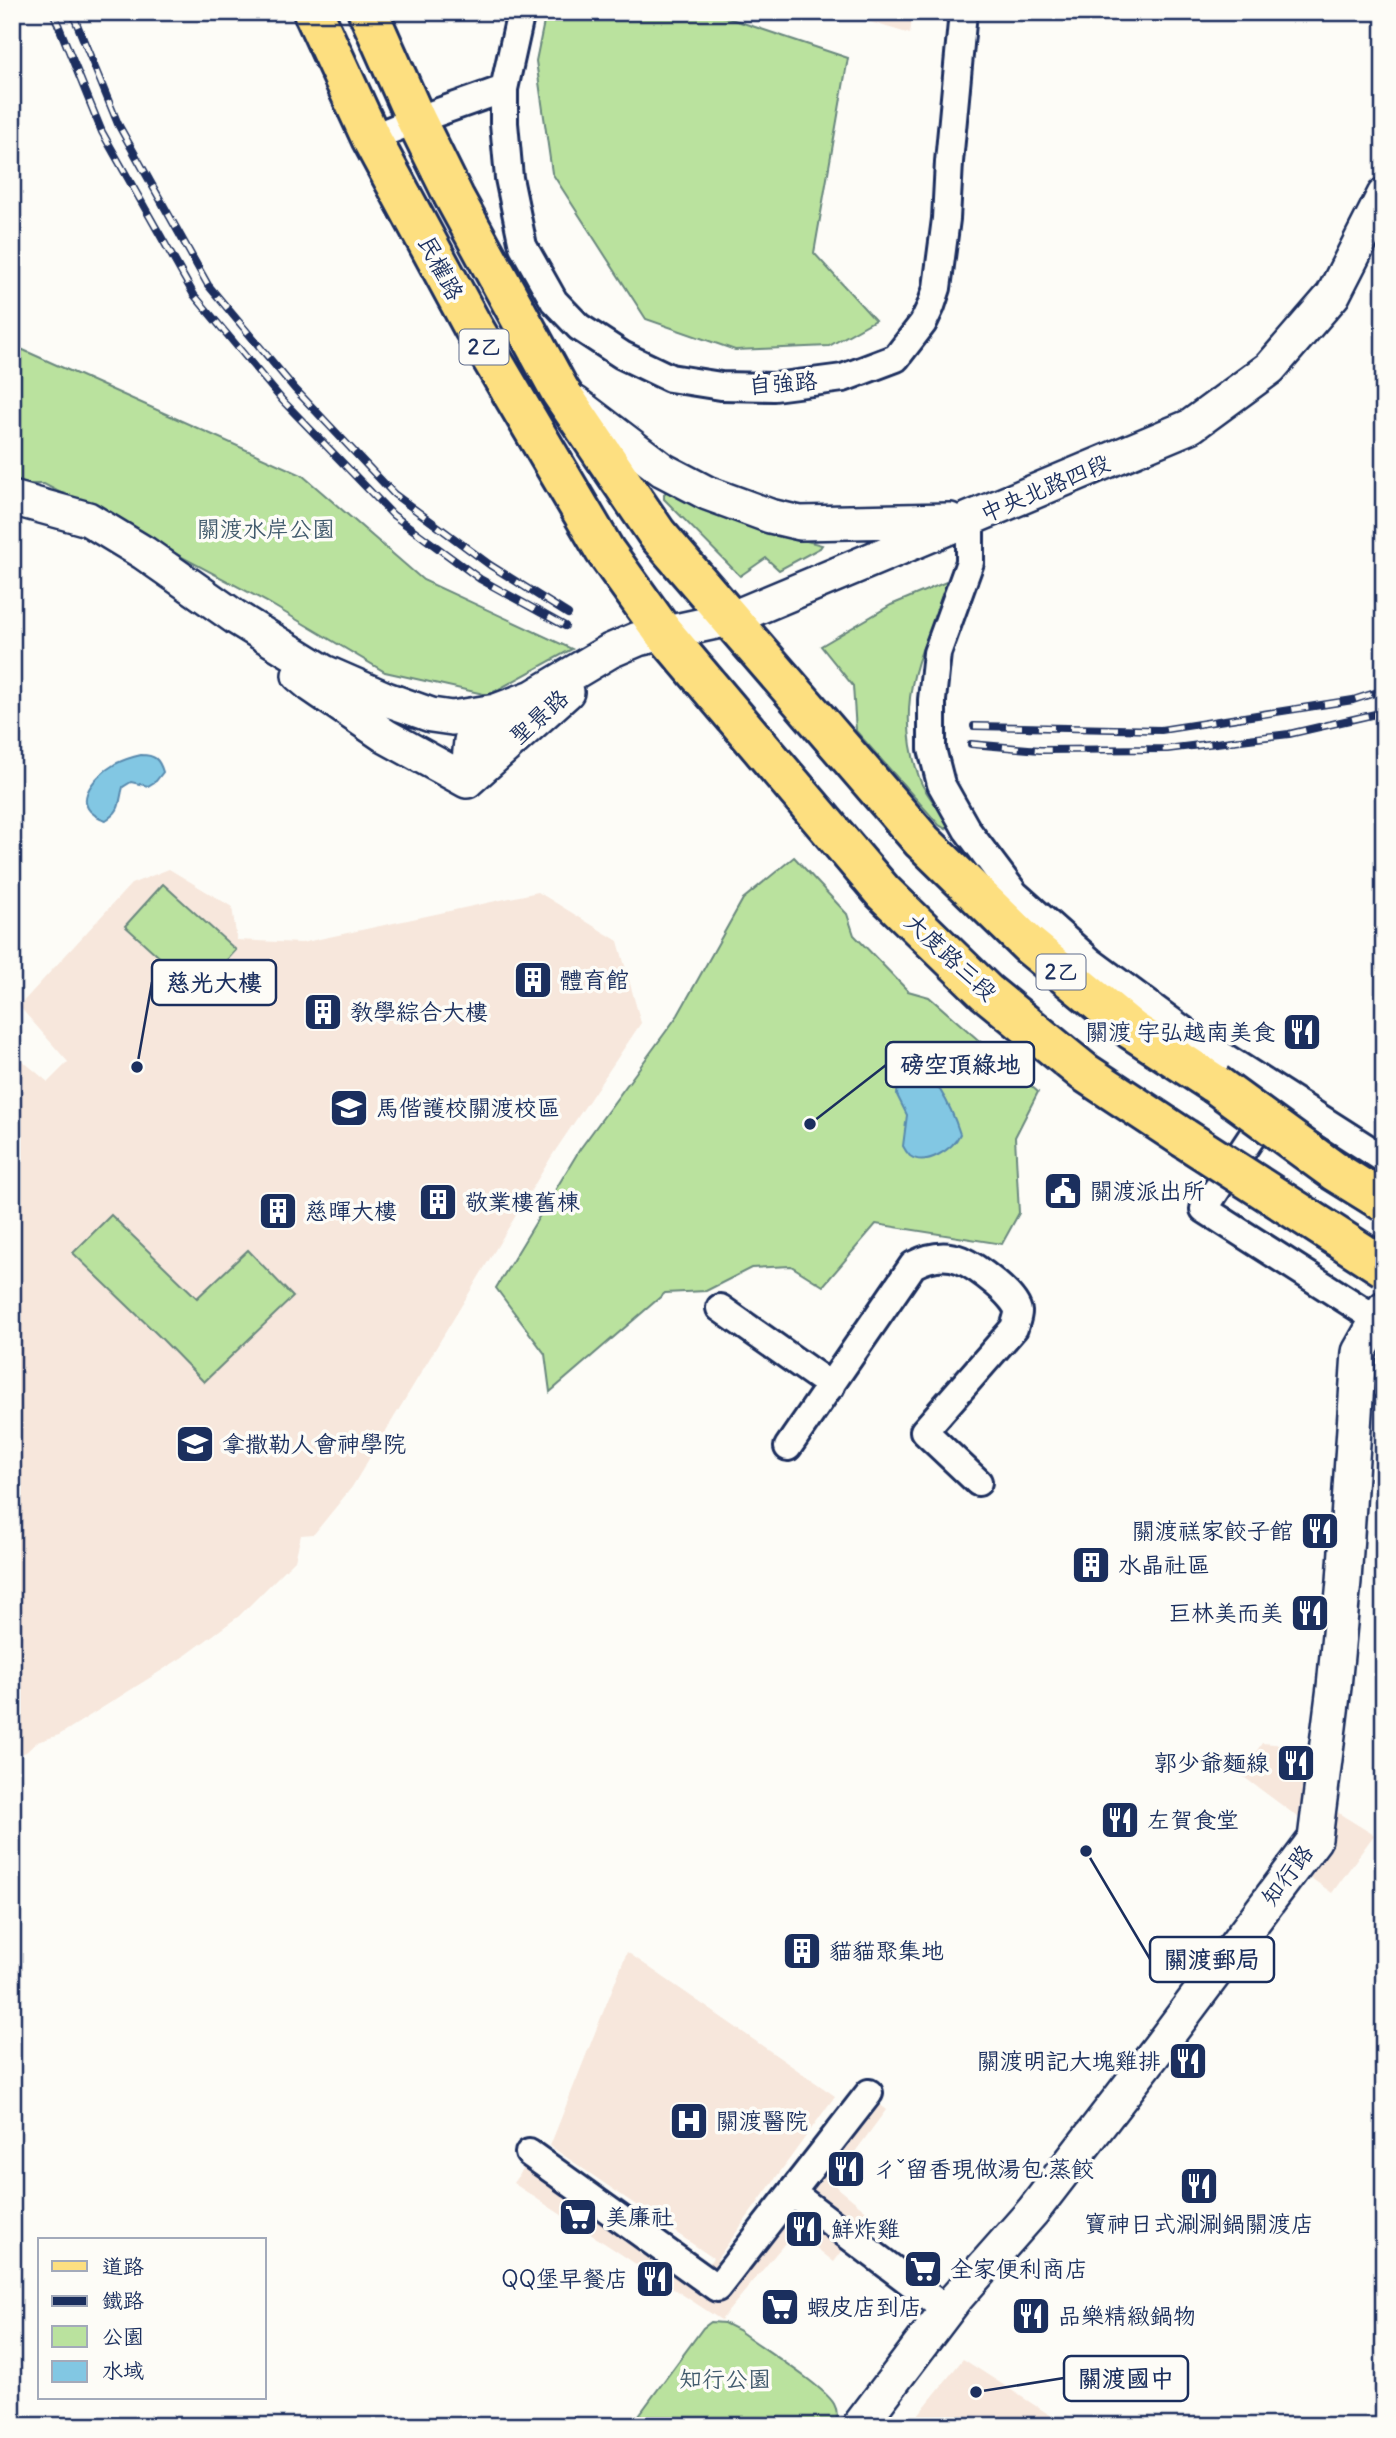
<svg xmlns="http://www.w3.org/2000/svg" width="1396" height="2438" viewBox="0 0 1396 2438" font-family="Delius,'LXGW WenKai TC',sans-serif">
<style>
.built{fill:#f7e7dc}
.green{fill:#bae29e;stroke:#6a887e;stroke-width:2}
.water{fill:#82c7e3;stroke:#598aae;stroke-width:2}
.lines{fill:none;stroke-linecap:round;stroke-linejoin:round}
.minor-casing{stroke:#1b2f5e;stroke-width:32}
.tertiary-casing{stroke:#1b2f5e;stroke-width:38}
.primary-casing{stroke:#1b2f5e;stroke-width:44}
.minor{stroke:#fdfcf7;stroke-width:26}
.tertiary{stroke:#fdfcf7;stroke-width:33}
.primary{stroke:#fddf80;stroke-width:38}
.rail-casing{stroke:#1b2f5e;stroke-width:8}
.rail{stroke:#fdfcf7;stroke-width:5;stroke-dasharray:16;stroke-linecap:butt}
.primary-bridge-casing{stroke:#1b2f5e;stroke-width:44;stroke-linecap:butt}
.primary-bridge{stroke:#fddf80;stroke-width:38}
.labels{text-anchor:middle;stroke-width:7;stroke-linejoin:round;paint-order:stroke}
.shield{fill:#fdfcf7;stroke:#5f6c8c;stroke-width:2}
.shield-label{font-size:21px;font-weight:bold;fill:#1b2f5e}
.street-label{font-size:23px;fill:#1b2f5e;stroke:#fdfcf7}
.park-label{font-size:23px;fill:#435c6e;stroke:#fdfcf7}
.poi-label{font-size:23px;fill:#1b2f5e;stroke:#fdfcf7;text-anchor:start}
.leader{fill:none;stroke:#1b2f5e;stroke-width:2.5}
.callout-dot{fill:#1b2f5e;stroke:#fdfcf7;stroke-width:2.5}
.callout{fill:#fdfcf7;stroke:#1b2f5e;stroke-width:2.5}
.callout-label{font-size:24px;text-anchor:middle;font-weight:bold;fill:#1b2f5e}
</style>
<rect width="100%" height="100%" fill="#fdfcf7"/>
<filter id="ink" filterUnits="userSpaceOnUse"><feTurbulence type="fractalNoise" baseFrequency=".0143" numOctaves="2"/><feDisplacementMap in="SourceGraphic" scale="14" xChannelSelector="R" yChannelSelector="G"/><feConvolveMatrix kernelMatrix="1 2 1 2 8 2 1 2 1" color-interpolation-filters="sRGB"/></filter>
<g filter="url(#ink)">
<path class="built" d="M837,12H913L910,34Z
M169,869L232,907L237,940L301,943L538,892L618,941L641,1023L553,1154L352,1487L314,1534L301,1535L295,1560L239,1616L186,1655L59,1735L37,1742L26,1752L12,1757V1052L48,1082L68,1062L19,1006L131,884Z
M1262,1743L1322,1748L1319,1801L1374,1835L1332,1893L1304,1873L1329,1840L1241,1775Z
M627,1952L835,2096L717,2259L735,2272L870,2098L886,2110L832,2183L870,2214L834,2262L795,2231L721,2320L513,2183L528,2162L698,2279L713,2258L550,2146Z
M963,2359L1067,2426H909Z"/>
<path class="green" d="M546,12H710L848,58L814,253L875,320L829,346L735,350L646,319L552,173L536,61Z
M12,345L302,475L423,580L572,649L488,695L385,672L267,602L44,484H12Z
M667,491L744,525L822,545L820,548L779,570L766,558L740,576L664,499V494Z
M958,577C920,643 892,704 920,780C926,796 941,809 948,825L946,829L939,825L856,731L853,686L821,646L891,605Z
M794,857L847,914L854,935L908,991L929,997L1038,1092L1015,1137L1019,1213L1002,1244L876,1224L823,1286L791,1266L751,1268L706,1291L665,1293L550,1392L545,1354L496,1288L580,1149L678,1015L743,899Z
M163,884L236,950L198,992L125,926Z
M111,1215L197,1298L248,1250L293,1297L204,1382L158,1335L73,1253Z
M711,2322L724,2323L738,2330C758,2345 824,2386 834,2404C838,2411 837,2418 836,2426H631L703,2328Z"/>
<path class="water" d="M141,755C155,755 159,759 163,772L156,781L148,786L131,782L123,787C118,804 122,810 106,820C68,808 91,778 115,764C123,760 132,757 141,755Z
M905,1060C934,1068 952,1109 960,1134C953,1149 926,1167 910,1156C908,1154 904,1148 903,1146L907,1115L897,1095L899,1069Z"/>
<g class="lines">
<g class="minor-casing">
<path id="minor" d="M521,12L504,89V123L509,178L523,246L554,301L579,327L622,355L670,378L721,386L774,387L843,378L896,358L923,323L931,306L937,288L946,219L949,162L963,12
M371,138L416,120L504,89
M970,520V562L937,653L932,700V749L941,784L967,830L1015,894L1090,961L1190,1035L1384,1159
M1272,1106L1204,1209L1384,1324
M720,1308L831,1386
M788,1447L913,1265C928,1257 944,1253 961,1260C975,1266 1017,1296 1018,1312C1018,1317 1015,1324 1014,1328L924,1431L978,1482
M529,2153L717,2288L869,2093
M792,2193L947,2310"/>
</g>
<g class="tertiary-casing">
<path id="tertiary" d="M575,403L663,470L707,493L770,516L800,523L950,520
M12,498L88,519L144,553L235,617L324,672L386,699L431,715L452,718L496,711L533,697L610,651L638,639L730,619L1191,426L1270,368L1333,295L1384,195
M299,675L311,685L387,737L467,781
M467,781L567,692
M467,781L471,741L511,713
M859,2426L956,2298L1033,2211L1160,2046L1315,1839L1334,1687L1344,1581L1359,1352L1384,1308"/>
</g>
<g class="primary-casing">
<path id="primary" d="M313,12L371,138L473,327L605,551L663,632L883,892L986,992L1084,1072L1184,1138
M368,12L416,120L454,197L560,391L657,534L922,841L1029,945L1132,1030L1215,1084"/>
</g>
<use href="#minor" class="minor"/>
<use href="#tertiary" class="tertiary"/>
<use href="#primary" class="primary"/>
<g class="rail-casing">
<path id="rail" d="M53,12L102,132L194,295L283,401L393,515L480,579L565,626
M72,12L118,124L208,285L295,389L394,494L490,565L568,614
M974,726L1161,730L1353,700L1384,690
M971,744L1040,750L1167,749L1289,734L1384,712"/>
</g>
<use href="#rail" class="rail"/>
<g class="primary-bridge-casing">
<path id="primary-bridge" d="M1215,1084L1334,1171L1384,1202
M1184,1138L1384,1267"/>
</g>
<use href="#primary-bridge" class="primary-bridge"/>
</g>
</g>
<defs>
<g id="building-square" transform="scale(2.0125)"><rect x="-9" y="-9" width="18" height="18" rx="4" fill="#1b2f5e" stroke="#fdfcf7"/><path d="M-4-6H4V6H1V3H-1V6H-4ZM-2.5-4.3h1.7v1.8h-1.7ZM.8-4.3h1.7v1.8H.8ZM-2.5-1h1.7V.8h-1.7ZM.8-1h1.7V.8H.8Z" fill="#fff"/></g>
<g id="restaurant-square" transform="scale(2.0125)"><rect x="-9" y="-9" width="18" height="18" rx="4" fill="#1b2f5e" stroke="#fdfcf7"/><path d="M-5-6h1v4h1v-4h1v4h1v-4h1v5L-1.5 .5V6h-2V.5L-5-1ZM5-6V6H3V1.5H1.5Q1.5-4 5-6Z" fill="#fff"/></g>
<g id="university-square" transform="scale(2.0125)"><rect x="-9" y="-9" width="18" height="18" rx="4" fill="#1b2f5e" stroke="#fdfcf7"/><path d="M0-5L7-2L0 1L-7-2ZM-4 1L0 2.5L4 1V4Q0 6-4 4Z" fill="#fff"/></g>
<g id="civic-square" transform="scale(2.0125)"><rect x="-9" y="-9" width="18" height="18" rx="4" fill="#1b2f5e" stroke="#fdfcf7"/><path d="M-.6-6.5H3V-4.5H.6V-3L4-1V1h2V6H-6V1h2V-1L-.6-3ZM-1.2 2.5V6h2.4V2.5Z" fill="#fff"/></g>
<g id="hospital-square" transform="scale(2.0125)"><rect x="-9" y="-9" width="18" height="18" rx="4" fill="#1b2f5e" stroke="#fdfcf7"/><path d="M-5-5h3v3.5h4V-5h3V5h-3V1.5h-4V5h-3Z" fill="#fff"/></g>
<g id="supermarket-square" transform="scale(2.0125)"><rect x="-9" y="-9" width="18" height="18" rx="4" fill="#1b2f5e" stroke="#fdfcf7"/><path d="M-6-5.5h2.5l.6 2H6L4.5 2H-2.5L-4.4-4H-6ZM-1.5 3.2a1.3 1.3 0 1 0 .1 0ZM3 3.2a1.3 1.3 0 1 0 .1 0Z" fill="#fff"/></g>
</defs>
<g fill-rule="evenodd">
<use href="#building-square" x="533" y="980"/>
<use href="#building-square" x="323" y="1012"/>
<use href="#restaurant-square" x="1302" y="1032"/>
<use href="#university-square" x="349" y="1108"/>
<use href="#civic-square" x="1063" y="1191"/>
<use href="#building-square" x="438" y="1202"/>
<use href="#building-square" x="278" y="1211"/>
<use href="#university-square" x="195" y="1444"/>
<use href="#restaurant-square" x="1320" y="1531"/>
<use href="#building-square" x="1091" y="1565"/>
<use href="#restaurant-square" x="1310" y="1613"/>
<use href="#restaurant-square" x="1296" y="1763"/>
<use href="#restaurant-square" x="1120" y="1820"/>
<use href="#building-square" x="802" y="1951"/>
<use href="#restaurant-square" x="1188" y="2061"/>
<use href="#hospital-square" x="689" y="2121"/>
<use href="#restaurant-square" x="846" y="2169"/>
<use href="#restaurant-square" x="1199" y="2186"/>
<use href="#supermarket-square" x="578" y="2217"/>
<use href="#restaurant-square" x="804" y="2229"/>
<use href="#supermarket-square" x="923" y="2269"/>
<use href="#restaurant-square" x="655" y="2279"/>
<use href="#supermarket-square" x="780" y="2307"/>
<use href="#restaurant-square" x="1031" y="2316"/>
</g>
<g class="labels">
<g class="shield">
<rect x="459.5" y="329.5" width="49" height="35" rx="5"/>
<rect x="1036.5" y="954.5" width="49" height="35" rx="5"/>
</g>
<g class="shield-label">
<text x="484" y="354">2乙</text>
<text x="1061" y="979">2乙</text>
</g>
<g class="street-label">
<text transform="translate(441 268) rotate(62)" y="8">民權路</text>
<text transform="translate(783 383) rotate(-4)" y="8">自強路</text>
<text transform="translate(1045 488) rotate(-23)" y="8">中央北路四段</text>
<text transform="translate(539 717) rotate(-42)" y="8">聖景路</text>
<text transform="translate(951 957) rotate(43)" y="8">大度路三段</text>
<text transform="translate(1287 1875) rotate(-53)" y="8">知行路</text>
</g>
<g class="park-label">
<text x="266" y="537">關渡水岸公園</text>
<text x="725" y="2387">知行公園</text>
</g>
<g class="poi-label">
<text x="560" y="988">體育館</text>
<text x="350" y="1020">教學綜合大樓</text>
<text x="1275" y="1040" text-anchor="end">關渡 宇弘越南美食</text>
<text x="376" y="1116">馬偕護校關渡校區</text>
<text x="1090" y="1199">關渡派出所</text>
<text x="465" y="1210">敬業樓舊棟</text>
<text x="305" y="1219">慈暉大樓</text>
<text x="222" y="1452">拿撒勒人會神學院</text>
<text x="1293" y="1539" text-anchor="end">關渡禚家餃子館</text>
<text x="1118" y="1573">水晶社區</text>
<text x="1283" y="1621" text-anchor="end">巨林美而美</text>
<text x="1269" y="1771" text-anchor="end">郭少爺麵線</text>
<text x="1147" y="1828">左賀食堂</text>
<text x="829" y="1959">貓貓聚集地</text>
<text x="1161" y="2069" text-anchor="end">關渡明記大塊雞排</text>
<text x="716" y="2129">關渡醫院</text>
<text x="873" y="2177">ㄔˇ留香現做湯包.蒸餃</text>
<text x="605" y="2225">美廉社</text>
<text x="1199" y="2232" text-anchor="middle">寶神日式涮涮鍋關渡店</text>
<text x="831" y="2237">鮮炸雞</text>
<text x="950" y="2277">全家便利商店</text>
<text x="628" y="2287" text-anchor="end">QQ堡早餐店</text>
<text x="807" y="2315">蝦皮店到店</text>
<text x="1058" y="2324">品樂精緻鍋物</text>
</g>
</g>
<path class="leader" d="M137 1067L152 982M810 1124L886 1065M1086 1851L1150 1959M976 2392L1064 2378"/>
<g class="callout-dot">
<circle cx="137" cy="1067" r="7"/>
<circle cx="810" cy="1124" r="7"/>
<circle cx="1086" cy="1851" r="7"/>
<circle cx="976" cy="2392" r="7"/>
</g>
<g class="callout">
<rect x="152" y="960" width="124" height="45" rx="7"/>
<rect x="886" y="1042" width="148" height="45" rx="7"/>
<rect x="1150" y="1937" width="124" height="45" rx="7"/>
<rect x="1064" y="2356" width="124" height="45" rx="7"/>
</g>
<g class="callout-label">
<text x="214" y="991">慈光大樓</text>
<text x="960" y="1073">磅空頂綠地</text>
<text x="1212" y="1968">關渡郵局</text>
<text x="1126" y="2387">關渡國中</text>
</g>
<rect width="1396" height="2438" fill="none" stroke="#fdfcf7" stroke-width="42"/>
<rect x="21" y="21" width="1354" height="2396" fill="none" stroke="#1b2f5e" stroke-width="2.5" filter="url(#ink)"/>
<rect x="38" y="2238" width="228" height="161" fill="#fdfcf7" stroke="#a3aaba" stroke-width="2"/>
<rect x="52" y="2261" width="35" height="10" fill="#fddf80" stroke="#a3aaba" stroke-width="2"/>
<text x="102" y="2274" font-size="21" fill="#1b2f5e">道路</text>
<rect x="52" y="2296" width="35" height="10" fill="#1b2f5e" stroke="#a3aaba" stroke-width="2"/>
<text x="102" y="2308" font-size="21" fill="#1b2f5e">鐵路</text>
<rect x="52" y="2326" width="35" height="21" fill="#bae29e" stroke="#a3aaba" stroke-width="2"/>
<text x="102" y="2344" font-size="21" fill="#1b2f5e">公園</text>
<rect x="52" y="2361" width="35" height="21" fill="#82c7e3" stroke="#a3aaba" stroke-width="2"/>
<text x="102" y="2378" font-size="21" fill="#1b2f5e">水域</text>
</svg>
